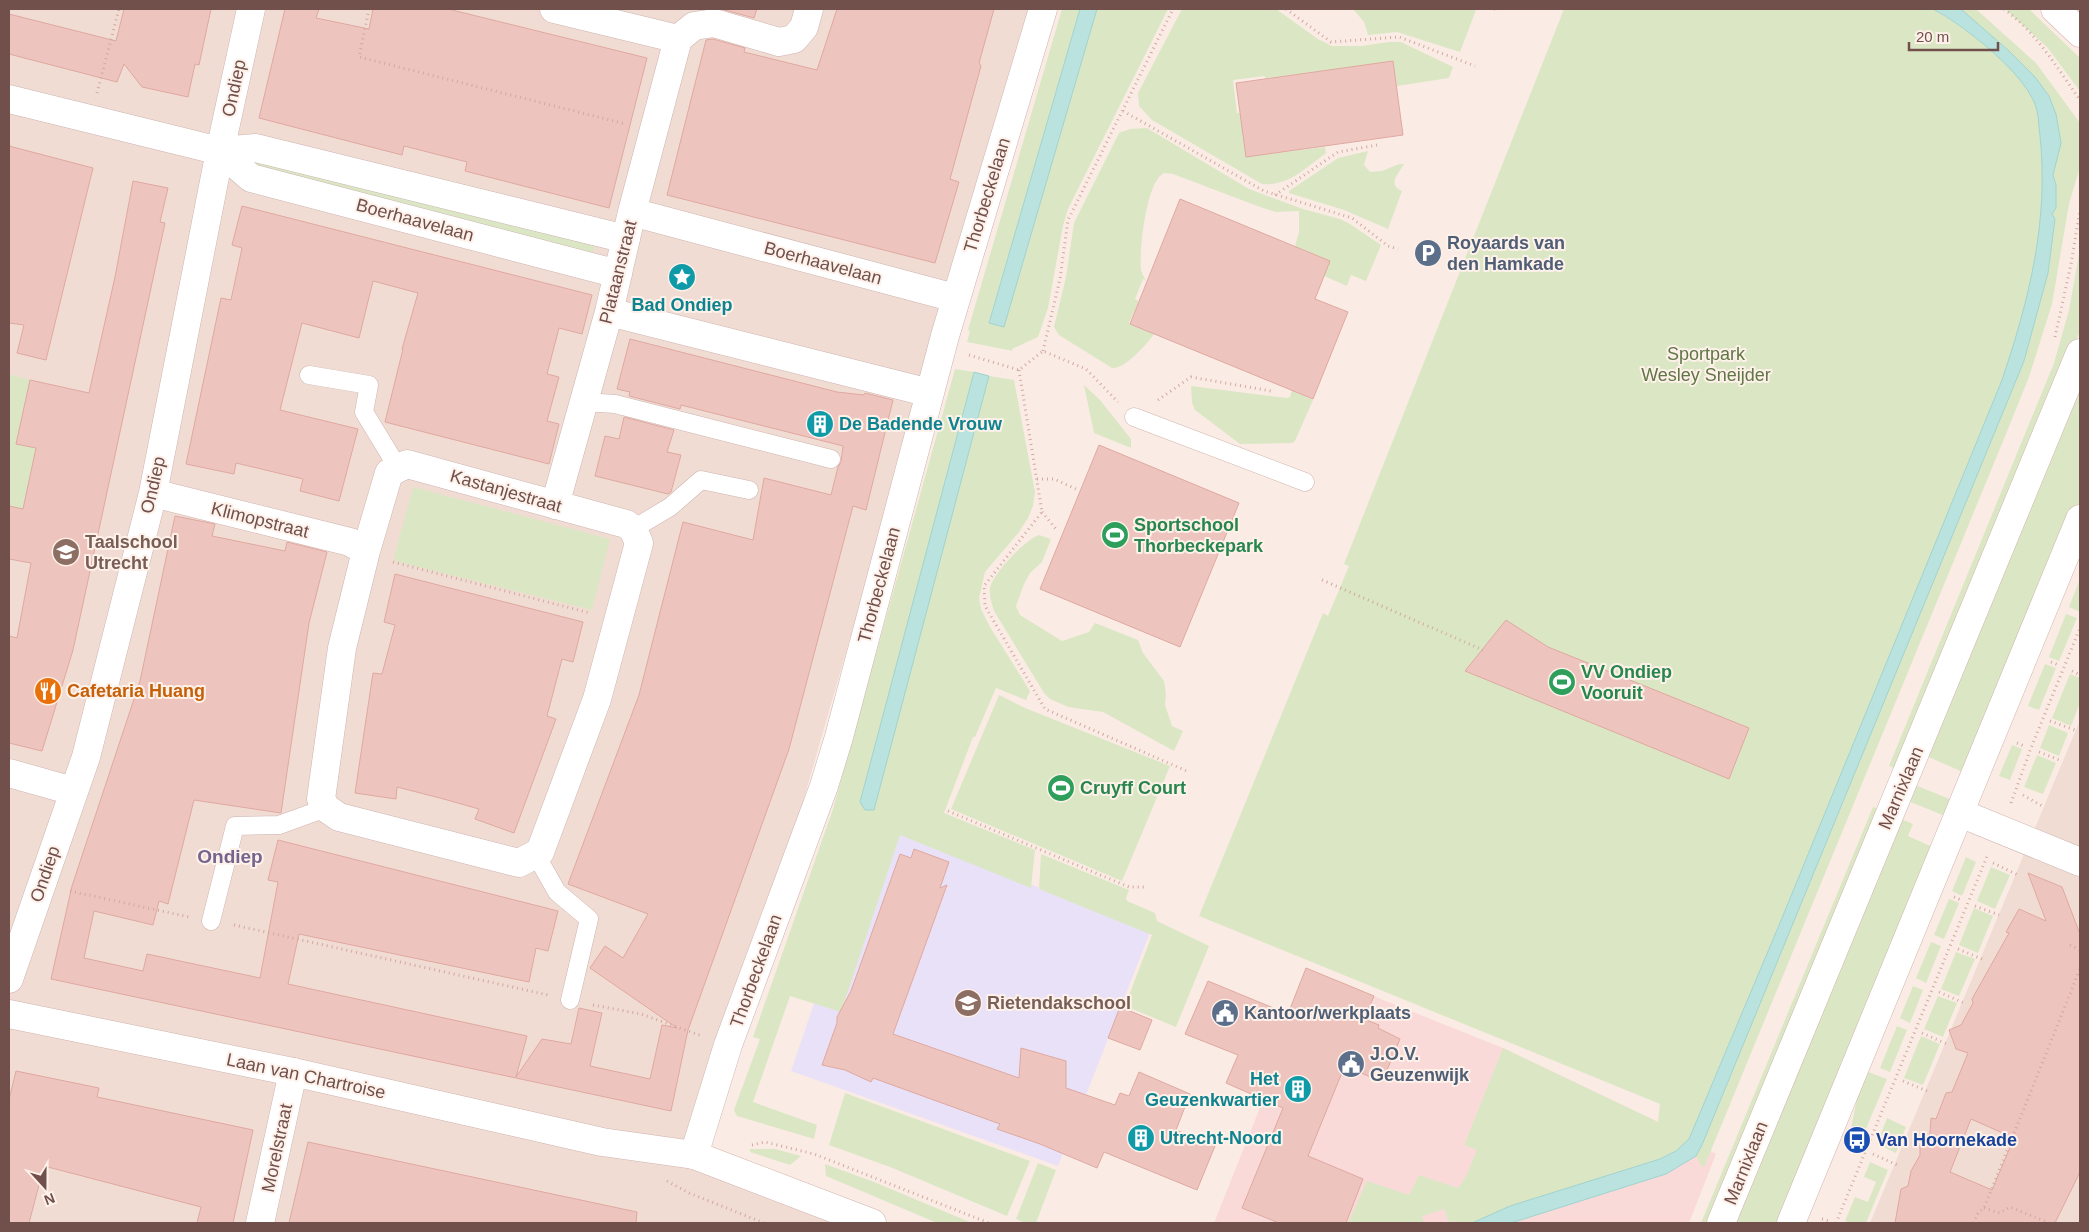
<svg xmlns="http://www.w3.org/2000/svg" width="2089" height="1232" viewBox="0 0 2089 1232" font-family="Arial,sans-serif">
<style>
.residential{fill:#f1dcd3}
.commercial{fill:#fadad9}
.education{fill:#e9e1f7}
.green{fill:#dbe7c4}
.water{fill:#bae2de;stroke:#a1d3ce}
.building{fill:#eec5be;stroke:#dfa8a0;fill-rule:evenodd}
.lines{fill:none;stroke-linecap:round;stroke-linejoin:round}
.lane-casing{stroke:#cdb4af;stroke-width:19}
.street-casing{stroke:#cdb4af;stroke-width:29}
.secondary-casing{stroke:#d0b3ac;stroke-width:29}
.path{stroke:#d2a8a1;stroke-width:3;stroke-dasharray:1 4;stroke-linecap:butt}
.lane{stroke:#fff;stroke-width:18}
.street{stroke:#fff;stroke-width:28}
.secondary{stroke:#fff;stroke-width:28}
.labels{text-anchor:middle;stroke-width:4;stroke-linejoin:round;paint-order:stroke}
.street-label{font-size:18px;fill:#71504c;stroke:#fef1ea}
.service-label{font-size:18px;font-weight:bold;fill:#4e5e75;stroke:#fef1ea;text-anchor:start}
.culture-label{font-size:18px;font-weight:bold;fill:#0d838f;stroke:#fef1ea;text-anchor:start}
.park-label{font-size:18px;fill:#5f7645;stroke:#fef1ea}
.leisure-label{font-size:18px;font-weight:bold;fill:#27864d;stroke:#fef1ea;text-anchor:start}
.education-label{font-size:18px;font-weight:bold;fill:#785e54;stroke:#fef1ea;text-anchor:start}
.food-label{font-size:18px;font-weight:bold;fill:#c56008;stroke:#fef1ea;text-anchor:start}
.transit-label{font-size:18px;font-weight:bold;fill:#164399;stroke:#fef1ea;text-anchor:start}
.neighbourhood-label{font-size:19px;font-weight:bold;fill:#75648d;stroke:#fef1ea}
</style>
<rect width="100%" height="100%" fill="#faece4"/>
<path class="residential" d="M9,9H1031L699,1163L870,1223H9Z
M2080,720V1223H1870Z"/>
<path class="commercial" d="M1306,969L1503,1048L1658,1122L1716,1154L1689,1223H1214L1263,1100L1258,1097L1305,982Z"/>
<path class="education" d="M875,825L1151,930L1058,1166L791,1071Z"/>
<path class="green" d="M1062,9H1080L989,322L1004,327L1097,9H1168L1068,209L1063,226L1048,308L1038,337L1012,349L1013,351L967,342L970,331L968,330Z
M1182,9H1276L1318,39L1332,46H1361L1389,42H1401L1453,67L1449,78L1397,86L1393,62L1265,78V76L1233,80L1237,113H1240L1246,157L1325,147L1326,153L1321,157C1302,171 1287,186 1262,184L1152,120L1139,106L1138,93Z
M1353,9L1476,10L1460,52L1397,32L1368,35L1364,22Z
M1564,9H1933C1966,30 2012,60 2031,96C2039,110 2038,124 2040,139C2049,223 2028,302 2002,380L1782,918L1689,1139L1676,1151L1660,1159L1510,1206L1472,1223H1458L1456,1221L1449,1223L1444,1209L1422,1216L1424,1222L1421,1223H1348L1367,1181L1409,1195L1419,1175L1458,1188L1466,1176L1477,1150L1464,1145L1503,1048L1658,1122L1660,1104L1199,916L1323,613L1328,616L1349,566L1344,564Z
M1959,9H1976L2036,63L2080,123V167L2069,204L2052,304L2029,377L2006,434L1705,1165L1702,1167L1696,1156L1702,1145L2024,361L2048,273L2055,219L2052,214L2056,208V185L2053,175L2061,143L2056,114L2049,96L2035,77L2009,51Z
M2005,9H2029L2080,58V91L2047,47Z
M1147,128L1249,189L1303,209L1340,219L1350,224L1381,245L1366,281L1351,275L1347,286L1324,276L1330,261L1295,246L1299,232V211L1276,212L1260,207L1173,174L1164,173C1146,181 1139,251 1141,270C1142,274 1144,277 1146,281L1143,279L1135,299L1139,301L1129,323L1154,334C1147,344 1124,370 1112,368L1059,335L1054,327L1066,277L1074,223L1119,133L1130,129Z
M1368,151L1364,165L1370,172L1382,171L1399,164H1404C1398,175 1387,184 1402,191L1388,229L1344,210L1289,193V191L1338,158Z
M259,154L596,243L591,259L254,172Z
M2080,249V331L1898,769L1889,766L2054,363L2069,310Z
M955,369L974,372L860,802L874,810L989,376L1014,380L1035,492L1033,506L1028,518L1019,532L985,572L979,598L981,609L990,627L1030,691L1026,700L996,688L975,737H973L944,813L1035,850L1031,888L900,835L841,1012L790,996L753,1102L817,1125L814,1139L737,1116L734,1110L760,1039L753,1037L833,809Z
M2080,369V501L1967,774L1922,754Z
M9,374L30,380L16,444L36,448L30,477L29,510L9,506Z
M1084,385L1100,400L1131,439V448L1094,433Z
M1191,386L1287,398L1290,397L1292,390L1313,400L1295,441L1292,443L1240,444L1195,410L1192,403Z
M413,487L610,539L592,610L398,562L394,557Z
M1039,535L1051,539L1042,562L1030,573L1024,584L1016,606L1020,615L1062,641L1089,632L1095,623L1138,640L1143,653L1164,681L1166,694L1165,705L1172,726L1183,731L1174,751L1103,712L1068,707L1050,699L1044,693L994,611C992,604 989,597 990,588C993,573 1025,540 1039,535Z
M2080,579V612L2069,607Z
M2066,614L2077,618L2059,661L2049,657Z
M2045,664L2056,668L2039,710L2028,706Z
M2070,674L2080,678V703L2071,726L2052,718Z
M999,695L1025,708L1170,766L1122,881L951,809Z
M2049,725L2068,733L2059,756L2040,748Z
M2012,745L2022,749L2010,780L1999,776Z
M2037,755L2056,763L2043,794L2024,787Z
M1910,783L1957,802L1950,818L1903,799Z
M1873,807L1883,811L1714,1223H1701Z
M1896,817L1913,824L1908,836L1937,849L1782,1223H1731Z
M1041,854L1129,890L1126,898L1127,901L1155,913L1157,921L1209,946L1176,1027L1125,1006L1152,935L1039,889Z
M1966,857L1976,862L1962,896L1952,891Z
M1991,867L2010,875L1995,909L1977,901Z
M1949,899L1959,903L1944,939L1934,935Z
M1974,908L1993,916L1978,953L1959,945Z
M1931,942L1941,946L1926,983L1916,978Z
M1956,952L1975,959L1959,996L1941,989Z
M1913,986L1923,990L1910,1023L1900,1018Z
M1938,996L1957,1003L1943,1037L1924,1029Z
M1897,1026L1907,1030L1890,1072L1880,1068Z
M1921,1036L1940,1044L1923,1085L1904,1078Z
M1863,1070L1887,1079L1862,1138L1850,1133Z
M845,1093L1030,1161L1007,1216L890,1167L829,1145Z
M1887,1118L1906,1127L1896,1153L1877,1144Z
M750,1149H775L801,1156L790,1165L753,1153L750,1152Z
M1870,1162L1888,1170L1866,1223H1851L1845,1221L1855,1197L1868,1202L1876,1182L1864,1177Z
M1038,1163L1056,1170L1036,1223H1025L1016,1219Z
M825,1164L874,1182L972,1223H937L826,1176Z"/>
<path class="water" d="M1080,9H1097L1004,327L989,323Z
M1933,9H1959L1962,10L2009,51L2035,77L2049,96L2056,114L2061,143L2053,175L2056,185V208L2052,214L2055,219L2048,273L2024,361L1702,1145L1696,1156L1666,1174L1511,1223H1472L1510,1206L1660,1159L1676,1151L1689,1139L1782,918L2002,380C2029,300 2049,221 2040,136C2038,121 2039,109 2031,96C2014,65 1964,26 1933,9Z
M974,372L989,376L874,810H865L860,802Z"/>
<path class="building" d="M124,9H211L199,65L195,64L188,97L142,87L124,64L117,82L9,54V14L116,41Z
M285,9H319L316,18L369,29L373,9H448L647,58L609,208L465,171L467,162L404,146L402,155L259,118Z
M721,9H757L754,18Z
M837,9H994L979,63L981,66L950,179L959,182L935,263L667,195L706,40L713,39L745,48L744,52L817,70Z
M1393,61L1403,135L1246,157L1236,83Z
M9,146L93,168L46,360L17,353L24,325L9,323Z
M133,181L168,188L160,222L165,223L73,650L42,751L9,743V636L17,638L31,563L9,559V506L23,509L36,448L16,444L30,380L89,393L115,277Z
M1180,199L1330,261L1315,299L1348,312L1313,399L1130,324Z
M242,206L592,295L582,334L559,328L547,374L559,377L547,421L559,424L549,464L385,422L403,349H402L418,293L373,281L359,338L302,323L280,410L358,429L339,501L300,491L303,479L236,463L234,474L186,464L221,298L231,300L242,248L232,245Z
M630,339L837,392L864,395L865,393L893,400L866,510L853,506L789,749L688,1030L671,1111L51,979L72,886L140,681L175,516L215,524L212,536L285,551L287,542L327,552L309,623L281,813L194,800L168,904L159,901L153,925L94,911L84,958L143,971L147,954L260,978L278,882L268,880L278,840L558,911L548,951L536,948L529,982L299,934L288,984L527,1036L516,1077L542,1039L571,1044L579,1008L602,1013L590,1066L650,1079L662,1025L677,1028L590,968L605,946L623,958L648,914L568,884L639,695L683,522L753,540L764,478L831,495L838,467L841,462L843,446L681,405L680,409L629,396L630,392L617,389Z
M624,417L674,430L667,452L681,455L671,492L668,494L595,476L605,436L619,439Z
M1099,445L1239,503L1180,647L1040,589Z
M395,574L583,622L573,662L562,659L547,716L556,719L514,833L475,819L479,809L440,798L397,787L396,799L355,793L373,673L382,674L395,625L384,622Z
M1506,620L1548,647L1749,728L1729,779L1465,671Z
M914,849L949,862L940,888L947,885L893,1034L1019,1078L1021,1048L1066,1061V1088L1115,1105L1120,1093L1129,1096L1139,1072L1190,1094L1176,1130L1215,1146L1197,1190L1104,1152L1097,1168L1040,1144L997,1129L1000,1124L873,1078L871,1082L845,1070L822,1065L837,1023V1017L851,991L900,854L911,858Z
M2028,873L2062,887L2080,934V1172L2055,1223H1895L1901,1189L1908,1186L1911,1171L1920,1155V1145L1930,1133L1931,1118L1936,1119L1946,1093L1952,1092L1968,1053L1956,1049L1949,1030L1961,1025L1973,1003L1972,999L2009,933L2006,932L2019,909L2046,921ZM1971,1119L2014,1138L1992,1190L1950,1172Z
M1306,968L1374,996L1364,1019L1379,1025L1378,1028L1400,1039L1382,1082L1359,1072L1357,1076L1343,1070L1308,1156L1363,1179L1346,1223H1279L1242,1208L1283,1108L1226,1083L1238,1055L1185,1034L1208,981L1288,1014Z
M1120,1007L1152,1020L1140,1050L1108,1038Z
M16,1071L99,1088L97,1097L253,1130L233,1223H197L201,1207L44,1166L29,1223H9V1100Z
M308,1142L637,1212L636,1223H289Z"/>
<g class="lines">
<g class="lane-casing">
<path id="lane" d="M309,375L369,385L364,412L398,468
M584,402L615,404L831,459
M1134,417L1305,482
M633,529L670,507L701,480L749,490
M536,855L557,892L589,919L570,1000
M211,921L235,826L279,825L326,808"/>
</g>
<g class="street-casing">
<path id="street" d="M554,9L678,39L694,26L714,23L779,42L794,39L804,27L809,9
M9,99L220,151L256,148L626,239
M220,151L251,178L618,274
M632,212L955,298
M609,312L930,393
M407,464L626,524L633,529L639,543L597,699L540,852L519,863L339,817L326,808L321,799L342,648L366,551L389,473Z
M153,493L350,542L366,551
M555,505L609,312L632,212L678,39
M9,773L73,791
M1960,813L2080,862
M9,979L86,757L153,493L220,151L251,9
M694,1155L728,1045L824,786L839,737L945,336L1043,9
M260,1223L293,1072"/>
</g>
<g class="secondary-casing">
<path id="secondary" d="M2055,9L2080,33
M9,1014L293,1072L602,1142L694,1155L872,1223
M1721,1223L2080,353
M1791,1223L2080,519"/>
</g>
<path class="path" d="M369,9L359,57L626,124
M1286,9L1331,42L1399,37L1475,66
M1494,9L1499,10
M2004,9C2036,32 2058,69 2080,100
M97,93L119,9
M1123,111L1264,191L1352,218L1388,246L1398,249
M1275,195L1338,152L1377,145
M2055,337L2071,264L2080,210
M1043,351L1060,279L1068,220L1173,9
M969,355L1019,370L1043,351L1086,369L1118,402
M1019,370L1042,512L984,586L985,606L1045,709L1189,772
M1158,400L1191,377L1271,391
M1037,479H1054L1076,489
M1042,512L1056,529
M393,562L590,613
M1322,580L1483,650
M2051,662L2058,665
M2072,671L2080,675
M2050,721L2075,730
M2017,743L2024,746
M2039,752L2062,761
M2023,795L2044,807
M2011,803L2031,748L2080,628
M948,811L1129,887H1147
M1993,863L2018,875
M70,891L189,917
M1954,897L1961,900
M1975,906L1999,915
M234,925L548,995
M2070,945L2080,950
M1958,949L1982,959
M1939,992L1964,1003
M593,1005L641,1014L702,1036
M1922,1033L1947,1044
M1903,1081L1927,1091
M752,1145L765,1142L814,1154L989,1223
M1873,1154L1897,1165
M667,1181L689,1193L764,1223
M1984,1208L2000,1213L2010,1207L2049,1223
M1822,1219L1829,1221
M1836,1223L1988,854
M1973,1223L1978,1213L1984,1208L2080,969"/>
<use href="#lane" class="lane"/>
<use href="#street" class="street"/>
<use href="#secondary" class="secondary"/>
</g>
<defs>
<g id="parking-disc" transform="scale(1.4375)"><circle r="9.5" fill="#5c6f8a" stroke="#fef1ea"/><path d="M-3.5-5.5H1a3.5 3.5 0 0 1 0 7H-1V5.5H-3.5ZM-1-3.4V-.6H.8a1.4 1.4 0 0 0 0-2.8Z" fill="#fff"/></g>
<g id="sight-disc" transform="scale(1.4375)"><circle r="9.5" fill="#0f9aa8" stroke="#fef1ea"/><path d="M0-6L1.8-2.2L6-1.7L2.9 1.2L3.7 5.4L0 3.3L-3.7 5.4L-2.9 1.2L-6-1.7L-1.8-2.2Z" fill="#fff"/></g>
<g id="building-disc" transform="scale(1.4375)"><circle r="9.5" fill="#0f9aa8" stroke="#fef1ea"/><path d="M-4-6H4V6H1V3H-1V6H-4ZM-2.5-4.3h1.7v1.8h-1.7ZM.8-4.3h1.7v1.8H.8ZM-2.5-1h1.7V.8h-1.7ZM.8-1h1.7V.8H.8Z" fill="#fff"/></g>
<g id="stadium-disc" transform="scale(1.4375)"><circle r="9.5" fill="#2e9e5b" stroke="#fef1ea"/><path d="M0-5a6.5 5 0 1 0 0 10a6.5 5 0 1 0 0-10ZM-3.5-1.8h7v3.6h-7Z" fill="#fff"/></g>
<g id="school-disc" transform="scale(1.4375)"><circle r="9.5" fill="#8d6e63" stroke="#fef1ea"/><path d="M0-5L7-2L0 1L-7-2ZM-4 1L0 2.5L4 1V4Q0 6-4 4Z" fill="#fff"/></g>
<g id="restaurant-disc" transform="scale(1.4375)"><circle r="9.5" fill="#e8710a" stroke="#fef1ea"/><path d="M-5-6h1v4h1v-4h1v4h1v-4h1v5L-1.5 .5V6h-2V.5L-5-1ZM5-6V6H3V1.5H1.5Q1.5-4 5-6Z" fill="#fff"/></g>
<g id="civic-disc" transform="scale(1.4375)"><circle r="9.5" fill="#5c6f8a" stroke="#fef1ea"/><path d="M-.6-6.5H3V-4.5H.6V-3L4-1V1h2V6H-6V1h2V-1L-.6-3ZM-1.2 2.5V6h2.4V2.5Z" fill="#fff"/></g>
<g id="bus-disc" transform="scale(1.4375)"><circle r="9.5" fill="#1a4fb4" stroke="#fef1ea"/><path d="M-5-6H5V4H4V6H2V4H-2V6H-4V4H-5ZM-3.5-4V0h7V-4ZM-3.5 1.2v1.5H-2V1.2ZM2 1.2v1.5H3.5V1.2Z" fill="#fff"/></g>
</defs>
<g fill-rule="evenodd">
<use href="#parking-disc" x="1428" y="253"/>
<use href="#sight-disc" x="682" y="277"/>
<use href="#building-disc" x="820" y="424"/>
<use href="#stadium-disc" x="1115" y="535"/>
<use href="#school-disc" x="66" y="552"/>
<use href="#stadium-disc" x="1562" y="682"/>
<use href="#restaurant-disc" x="48" y="691"/>
<use href="#stadium-disc" x="1061" y="788"/>
<use href="#school-disc" x="968" y="1003"/>
<use href="#civic-disc" x="1225" y="1013"/>
<use href="#civic-disc" x="1351" y="1064"/>
<use href="#building-disc" x="1298" y="1089"/>
<use href="#building-disc" x="1141" y="1138"/>
<use href="#bus-disc" x="1857" y="1140"/>
</g>
<g class="labels">
<g class="street-label">
<text transform="translate(234 88) rotate(-78)" y="6">Ondiep</text>
<text transform="translate(987 195) rotate(-73)" y="6">Thorbeckelaan</text>
<text transform="translate(415 220) rotate(15)" y="6">Boerhaavelaan</text>
<text transform="translate(823 263) rotate(15)" y="6">Boerhaavelaan</text>
<text transform="translate(618 272) rotate(-76)" y="6">Plataanstraat</text>
<text transform="translate(153 485) rotate(-77)" y="6">Ondiep</text>
<text transform="translate(506 491) rotate(16)" y="6">Kastanjestraat</text>
<text transform="translate(260 520) rotate(14)" y="6">Klimopstraat</text>
<text transform="translate(879 585) rotate(-75)" y="6">Thorbeckelaan</text>
<text transform="translate(1901 788) rotate(-67)" y="6">Marnixlaan</text>
<text transform="translate(45 874) rotate(-71)" y="6">Ondiep</text>
<text transform="translate(756 971) rotate(-70)" y="6">Thorbeckelaan</text>
<text transform="translate(306 1076) rotate(12)" y="6">Laan van Chartroise</text>
<text transform="translate(277 1148) rotate(-78)" y="6">Morelstraat</text>
<text transform="translate(1746 1163) rotate(-68)" y="6">Marnixlaan</text>
</g>
<g class="service-label">
<text x="1447" y="249">Royaards van<tspan x="1447" dy="21">den Hamkade</tspan></text>
<text x="1244" y="1019">Kantoor/werkplaats</text>
<text x="1370" y="1060">J.O.V.<tspan x="1370" dy="21">Geuzenwijk</tspan></text>
</g>
<g class="culture-label">
<text x="682" y="311" text-anchor="middle">Bad Ondiep</text>
<text x="839" y="430">De Badende Vrouw</text>
<text x="1279" y="1085" text-anchor="end">Het<tspan x="1279" dy="21">Geuzenkwartier</tspan></text>
<text x="1160" y="1144">Utrecht-Noord</text>
</g>
<g class="park-label">
<text x="1706" y="360">Sportpark<tspan x="1706" dy="21">Wesley Sneijder</tspan></text>
</g>
<g class="leisure-label">
<text x="1134" y="531">Sportschool<tspan x="1134" dy="21">Thorbeckepark</tspan></text>
<text x="1581" y="678">VV Ondiep<tspan x="1581" dy="21">Vooruit</tspan></text>
<text x="1080" y="794">Cruyff Court</text>
</g>
<g class="education-label">
<text x="85" y="548">Taalschool<tspan x="85" dy="21">Utrecht</tspan></text>
<text x="987" y="1009">Rietendakschool</text>
</g>
<g class="food-label">
<text x="67" y="697">Cafetaria Huang</text>
</g>
<g class="transit-label">
<text x="1876" y="1146">Van Hoornekade</text>
</g>
<g class="neighbourhood-label">
<text x="230" y="863">Ondiep</text>
</g>
</g>
<rect width="2089" height="1232" fill="none" stroke="#71504c" stroke-width="20"/>
<g transform="translate(45 1187) rotate(159)" stroke="#fef1ea" stroke-width="4" paint-order="stroke">
<path d="M0-4L9 19L0 12L-9 19Z" fill="#71504c"/>
<text y="-8" font-size="14" font-weight="bold" text-anchor="middle" fill="#71504c">N</text>
</g>
<path d="M1909 42v8h89v-8" fill="none" stroke="#71504c" stroke-width="2.5"/>
<text x="1916" y="42" font-size="15" fill="#71504c" stroke="#fef1ea" stroke-width="4" paint-order="stroke">20 m</text>
</svg>
